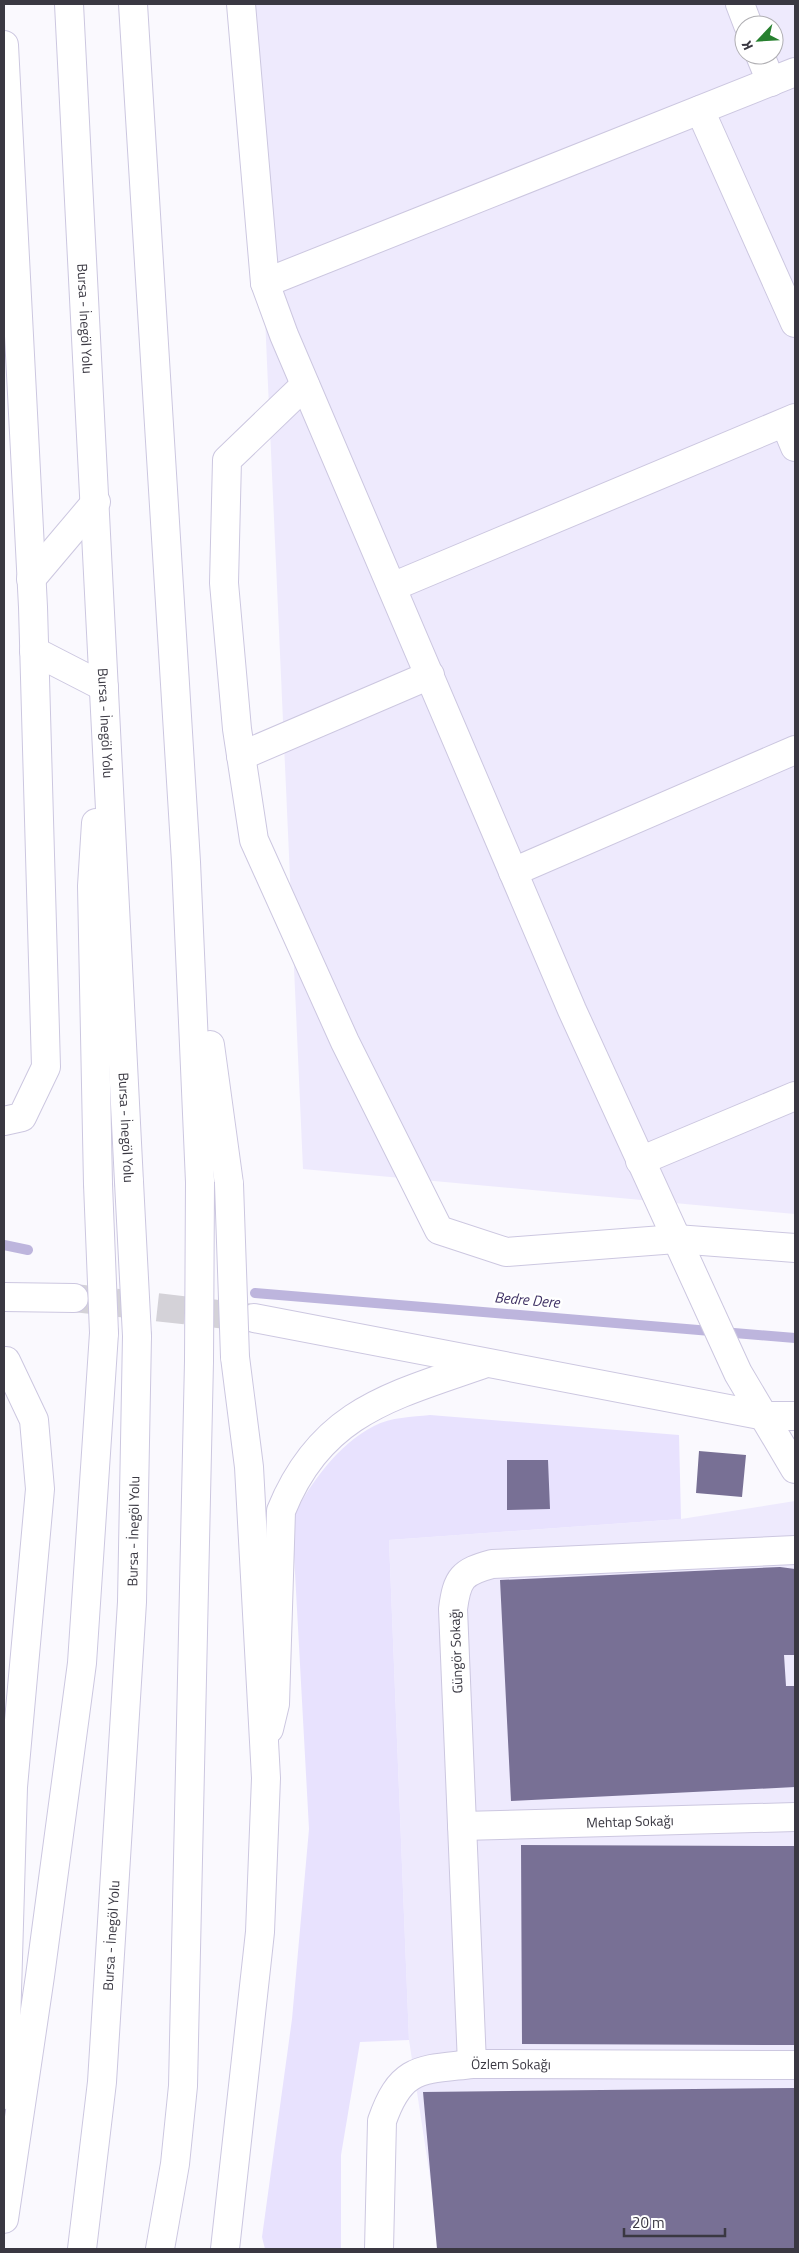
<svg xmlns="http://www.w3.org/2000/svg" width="799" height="2253" viewBox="0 0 799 2253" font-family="'Titillium Web',sans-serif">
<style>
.built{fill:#eeeafd;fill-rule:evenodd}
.green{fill:#e8e2fe}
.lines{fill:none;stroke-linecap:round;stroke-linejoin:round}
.stream{stroke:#bdb5dd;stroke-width:10}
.building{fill:#787095}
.minor-tunnel{stroke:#d4d2d8;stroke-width:28;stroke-dasharray:28 14;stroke-linecap:butt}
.minor-casing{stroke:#ccc7e0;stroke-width:30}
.highway-casing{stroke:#ccc7e0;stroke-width:30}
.minor{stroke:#fff;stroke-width:28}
.highway{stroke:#fff;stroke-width:28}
.highway-bridge-casing{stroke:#ccc7e0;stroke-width:30;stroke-linecap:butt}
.highway-bridge{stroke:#fff;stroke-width:28}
.labels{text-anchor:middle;stroke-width:5;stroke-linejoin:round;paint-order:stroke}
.street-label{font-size:14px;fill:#3a3842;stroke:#fff}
.water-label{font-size:15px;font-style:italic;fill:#403265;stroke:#fff}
</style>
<rect width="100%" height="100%" fill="#faf9fe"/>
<path class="built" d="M251,4H795V1214L303,1169ZM744,25H774V55H744Z
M795,1501V2249H441L409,2040L389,1540L681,1519Z"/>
<path class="green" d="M430,1415L679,1435L681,1519L389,1540L409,2040L360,2042L341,2155V2249H265L262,2237L292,2019L309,1829L292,1518C311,1483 337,1445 374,1426C391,1417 412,1417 430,1415Z"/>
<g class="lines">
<path class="stream" d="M4,1245L28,1250
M255,1293L795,1338"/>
</g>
<path class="building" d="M699,1451L746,1455L742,1497L696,1493Z
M507,1460H548L550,1509L507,1510Z
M780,1567L795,1569V1655H784L786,1686H795V1787L511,1801L500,1580Z
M521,1845L795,1846V2045L522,2044Z
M795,2088V2249H437L423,2092Z"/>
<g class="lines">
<path class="minor-tunnel" d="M74,1298L254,1318"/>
<g class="minor-casing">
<g id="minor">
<path d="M241,4L265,283L284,335L572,1010L738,1373L795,1469"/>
<path d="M740,4L748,25"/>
<path d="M4,45L33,607L46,1067L22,1117L4,1121"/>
<path d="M760,55L771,82"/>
<path d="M700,110L795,323"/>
<path d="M265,283L795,72"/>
<path d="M305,385L227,460L224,583L237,729L254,840L345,1042L439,1230L506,1252L676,1239L795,1248"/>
<path d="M785,423L795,447"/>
<path d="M31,579L96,502"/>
<path d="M392,587L795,418"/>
<path d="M34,651L104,687"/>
<path d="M241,756L430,675"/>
<path d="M513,872L795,750"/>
<path d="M640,1161L795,1096"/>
<path d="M4,1297L74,1298"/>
<path d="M254,1318L765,1416H795"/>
<path d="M4,1361H6L34,1420L40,1489L13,1787L4,2095"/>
<path d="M269,1729L275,1704L281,1511C322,1410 393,1396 486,1363"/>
<path id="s1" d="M462,1826L795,1817"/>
<path d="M472,2064L453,1609C457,1578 462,1572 492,1564L795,1550"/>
<path id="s2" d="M379,2249L382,2121C401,2066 421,2070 472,2064L795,2065"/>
</g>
</g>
<g class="highway-casing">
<g id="highway">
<path id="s3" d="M69,4L129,1182"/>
<path d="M133,4L186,862L200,1182"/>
<path d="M96,823L92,886L98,1184"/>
<path d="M210,1045L229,1184"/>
<path d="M4,2219L40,1976L82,1663L104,1333"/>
<path id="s4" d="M82,2249L102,2082L132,1602L137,1336"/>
<path d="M160,2249L175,2164L183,2086L199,1361"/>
<path d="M225,2249L260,1932L266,1778L249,1467L235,1357"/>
</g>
</g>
<use href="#minor" class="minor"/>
<use href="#highway" class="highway"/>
<g class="highway-bridge-casing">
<path id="highway-bridge" d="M129,1182L137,1336
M98,1184L104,1333
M229,1184L235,1357
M199,1361L200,1182"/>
</g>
<use href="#highway-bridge" class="highway-bridge"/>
</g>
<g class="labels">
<g class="street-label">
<text dy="5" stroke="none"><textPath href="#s3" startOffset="315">Bursa - İnegöl Yolu</textPath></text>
<text dy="5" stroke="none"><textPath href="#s3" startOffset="720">Bursa - İnegöl Yolu</textPath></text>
<text dy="5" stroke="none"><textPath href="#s3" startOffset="1125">Bursa - İnegöl Yolu</textPath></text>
<text dy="5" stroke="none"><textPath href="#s4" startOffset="720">Bursa - İnegöl Yolu</textPath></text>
<text transform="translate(456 1651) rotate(-92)" y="5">Güngör Sokağı</text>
<text dy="5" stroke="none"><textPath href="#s1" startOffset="168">Mehtap Sokağı</textPath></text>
<text dy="5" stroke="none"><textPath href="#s4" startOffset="315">Bursa - İnegöl Yolu</textPath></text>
<text dy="5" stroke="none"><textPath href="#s2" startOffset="284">Özlem Sokağı</textPath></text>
</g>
<g class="water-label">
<text transform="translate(527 1300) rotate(5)" y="5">Bedre Dere</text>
</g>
</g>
<rect width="799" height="2253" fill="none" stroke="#3a3842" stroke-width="10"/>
<g transform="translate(759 40) rotate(245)"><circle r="24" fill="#ffffff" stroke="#b0afb3"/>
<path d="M0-4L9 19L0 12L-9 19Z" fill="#27802f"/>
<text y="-8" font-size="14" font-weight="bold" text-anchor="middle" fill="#3a3842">K</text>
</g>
<path d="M624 2228v8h101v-8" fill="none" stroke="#3a3842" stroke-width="2.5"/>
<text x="632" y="2228" font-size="15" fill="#3a3842" stroke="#ffffff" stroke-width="4" paint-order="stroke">20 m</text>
</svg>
